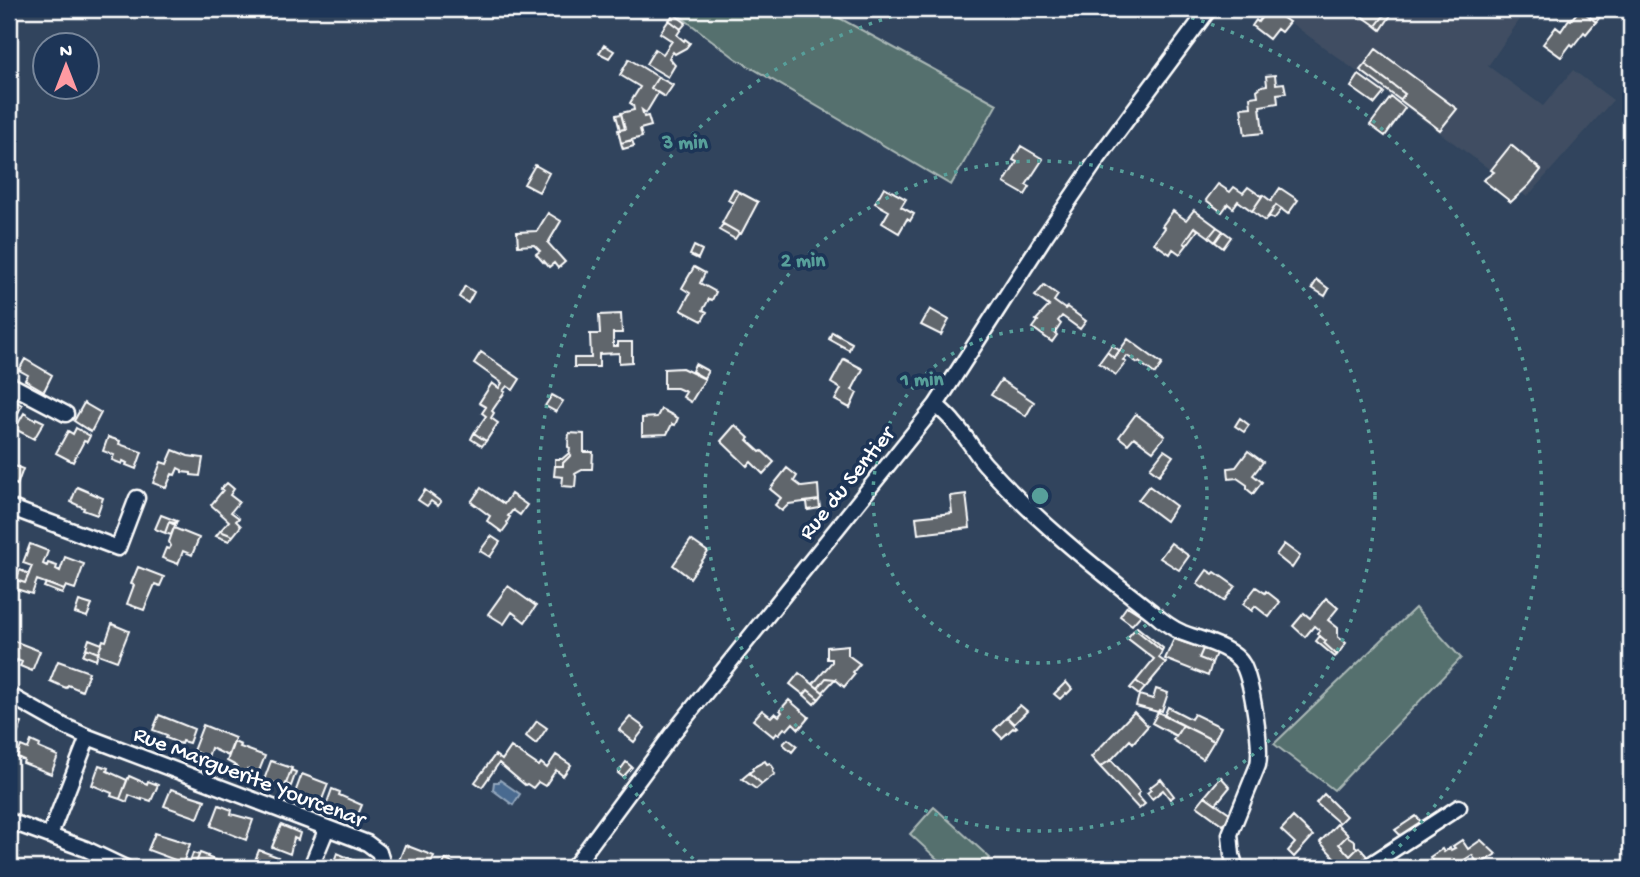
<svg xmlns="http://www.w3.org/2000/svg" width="1640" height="877" viewBox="0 0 1640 877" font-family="'Gochi Hand',sans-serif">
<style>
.built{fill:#3f4e62}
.green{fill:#55706e;stroke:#aab8b6;stroke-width:2}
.water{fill:#4a6b90;stroke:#92a6bc;stroke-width:2}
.building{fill:#61666c;stroke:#fff;stroke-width:2}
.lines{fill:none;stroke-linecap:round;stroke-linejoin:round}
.minor-casing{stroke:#fff;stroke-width:19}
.minor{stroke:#1d3557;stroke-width:14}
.ring{fill:none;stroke:#579f9a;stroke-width:3.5;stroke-dasharray:3.5 7}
.labels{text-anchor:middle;stroke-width:7;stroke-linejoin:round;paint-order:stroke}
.street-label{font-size:23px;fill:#fff;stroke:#1d3557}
.centre{fill:#579f9a;stroke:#1d3557;stroke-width:3.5}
.ring-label{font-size:21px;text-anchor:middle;font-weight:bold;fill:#579f9a;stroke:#1d3557;stroke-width:7;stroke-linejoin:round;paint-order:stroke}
</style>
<rect width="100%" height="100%" fill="#31445d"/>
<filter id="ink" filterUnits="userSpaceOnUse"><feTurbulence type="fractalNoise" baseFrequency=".0143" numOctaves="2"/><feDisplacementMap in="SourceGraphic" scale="14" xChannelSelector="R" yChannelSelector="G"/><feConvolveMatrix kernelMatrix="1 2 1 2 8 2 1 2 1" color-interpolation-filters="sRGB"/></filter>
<g filter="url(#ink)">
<path class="built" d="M1272,9H1527L1488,66L1543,106L1573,70L1613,100L1527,197Z"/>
<path class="green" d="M671,9H823L997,104L951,185L735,58Z
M1415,608L1461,658L1334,790L1274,744Z
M934,807L990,858L981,868H947L910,834Z"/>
<path class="water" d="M500,780L520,794L513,805L493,790L494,782H499Z"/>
<path class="building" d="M1260,9H1270L1289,22L1281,32L1277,29L1269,39L1252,26L1256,20L1258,22L1262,17L1257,13Z
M1352,9H1389L1376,26Z
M1389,9L1393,12L1381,30L1376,26Z
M1580,9H1600L1604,12L1596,22Z
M1580,9L1596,22L1586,34L1584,32L1573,46L1571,44L1561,57L1543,44L1556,27L1561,31L1569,19L1571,20Z
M674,14L686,23L681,29L669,20Z
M669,20L681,29L677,35L684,41L685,39L690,43L686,48L675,54L673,52L669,58L675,65L668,77L646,64L655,49L663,54L672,41L660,33Z
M604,45L614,51L609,58L599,53Z
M1376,49L1457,109L1440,130L1400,100L1405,94L1365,64Z
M629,59L658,77L651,88L658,93L646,113L642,110L644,117L648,116L651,126L640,129L642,137L621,143L618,130L625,129L621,113L634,110L633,105L630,103L640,87L620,75Z
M1365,64L1405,94L1400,100L1360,70Z
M1275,75L1276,84L1284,83L1286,93L1277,94L1278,103L1260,106L1263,133L1245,135L1241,108L1251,107L1250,97L1258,96L1257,90L1262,86L1267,85L1266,76Z
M1359,75L1384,93L1375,104L1351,87Z
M658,77L673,85L665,97L651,88Z
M1391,97L1405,108L1385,136L1370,125Z
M621,114L625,129L620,130L616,115Z
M632,140L634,146L623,149L621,143Z
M1511,145L1541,170L1529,185L1511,202L1483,180L1494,172L1491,170Z
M1021,146L1043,159L1026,185L1030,187L1025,195L1004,183L1017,162L1013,160Z
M535,165L549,173L539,192L524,184Z
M1218,184L1230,192L1234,187L1243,193L1248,187L1261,196L1263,195L1252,211L1238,201L1233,208L1228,204L1222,212L1206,200Z
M884,187L906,199L901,207L914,214L910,221L907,219L899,233L882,223L889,211L875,203Z
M1280,188L1298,200L1288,214L1276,205L1265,221L1252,211L1263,195L1271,201Z
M734,189L739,192L733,203L728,200Z
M739,192L758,202L741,234L722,223Z
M1276,205L1282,209L1274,219L1269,216Z
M1194,210L1217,227L1209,237L1195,227L1184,243L1187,245L1180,254L1173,249L1170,254L1154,243L1165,228L1162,226L1173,211L1186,220Z
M548,213L561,221L548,243L565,262L558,268L554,263L549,267L544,261L543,262L536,254L540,251L534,245L518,246L517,232L537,231Z
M723,224L739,233L735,239L719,230Z
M1195,227L1198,230L1187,245L1184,243Z
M1217,227L1223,231L1215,242L1209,237Z
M1223,231L1231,237L1223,248L1215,242Z
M694,246L702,250L698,259L690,255Z
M694,267L705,273L700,283L716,292L712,300L709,299L703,310L707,312L702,321L681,310L690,293L682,288Z
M1317,280L1329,289L1325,296L1312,288Z
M1044,285L1058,295L1054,301L1065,309L1067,307L1086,321L1080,329L1062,316L1058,321L1061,324L1055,333L1057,335L1052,342L1033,328L1038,321L1036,320L1049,306L1035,296Z
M465,286L474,292L468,303L459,297Z
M930,309L949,320L941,335L921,325Z
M621,314L622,333H613V346H618V342H632V362L619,363V353L599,354V367H574V358H591L590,334H600L599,315Z
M832,332L852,343L849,350L829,339Z
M1128,339L1162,364L1155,374L1139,362L1138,363L1127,356L1123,360L1126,362L1116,375L1099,363L1107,352L1114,358Z
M1112,345L1120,351L1114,358L1107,352Z
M481,352L520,379L513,390L507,386L503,391L505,392L492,411L494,413L491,418L498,423L486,441L474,433L486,416L482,413L486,407L479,403L492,383L499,388L502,383L474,363Z
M9,353L18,358L12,368L9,366Z
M25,359L52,375L44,391L25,380L28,375L19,370Z
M844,359L863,369L852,390L857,393L850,408L835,400L841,389L831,383Z
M695,364L708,371L704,378L692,371Z
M682,368L705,379L691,402L683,397L686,392L677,388H664V369Z
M1001,380L1034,402L1026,416L991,395Z
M552,395L563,401L556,412L545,406Z
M9,397L22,405L16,417L9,413Z
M84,403L101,413L91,432L74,421Z
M661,409L678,418L675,425L672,424L667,434L642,435V418L657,417Z
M24,413L35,420L36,418L44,422L34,439L15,429Z
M1136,414L1165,436L1153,451L1134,437L1128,444L1119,437Z
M1240,418L1249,425L1244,432L1235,426Z
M735,425L749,438L747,440L760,452L762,451L774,462L763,474L751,462L747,466L721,441Z
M76,428L90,436L87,442L84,441L73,462L56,453L68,431L73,434Z
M474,433L486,441L482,446L471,439Z
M569,433L584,434V452H593L592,469H584L575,474L576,476L575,487L562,486L563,477L554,476L555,466H563V463L571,455L569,453L570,448L568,447Z
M108,437L120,441L119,444L142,452L136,469L126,465L127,463L123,461L122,464L112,460L114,455L103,451Z
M173,450L188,456L203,458L200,476L191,475V473L182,472V470L178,468L175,475L172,474L166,488L153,483L161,462L167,464Z
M1164,450L1173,456L1159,475L1150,468Z
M1248,451L1263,462L1253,475L1262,482L1253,494L1247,489V485L1237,478L1229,479L1228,468L1236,467Z
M569,453L571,455L563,463V466H555V459H562Z
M9,464L23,469L17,485L9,481Z
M787,468L797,476L794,481L802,487L818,485L819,500L789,504L782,511L775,505L781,498L770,489Z
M227,483L234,489L230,495L239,502L231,512L239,518L236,521L241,526L233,536L220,531L229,521L211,505L223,490L221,489Z
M1149,486L1176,506L1166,521L1138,500Z
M77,487L103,498L97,515L83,510L84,508L71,502Z
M481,488L504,504L511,494L527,505L520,515L513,510L508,516L510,517L507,522L508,524L502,532L487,521L490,516L471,502Z
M425,490L441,502L438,506L431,501L427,506L418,500Z
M966,494L970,528L918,534L916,517L952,513L950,496Z
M819,500L820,508L808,510L807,502Z
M161,515L177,521L173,524L169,522L165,533L155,529Z
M169,522L176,523L171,535L165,533Z
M174,528L199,538L192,555L183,551L178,564L162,558L166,548L169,549L171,546L169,542Z
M220,531L233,536L229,541L216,536Z
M491,536L500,542L490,557L480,551Z
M691,540L708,552L690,578L673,565Z
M1171,543L1189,556L1179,570L1160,558Z
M30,544L48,551L43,564L47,566L48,563L57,566L56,569L60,571L65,557L84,564L75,589L66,586L64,590L37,580L32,594L13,588L16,580L25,583L32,566L23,563Z
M1284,544L1300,556L1292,568L1276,555Z
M138,567L164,577L160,586L155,584L144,610L127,604L134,585L131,584Z
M20,570L29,574L25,583L16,580Z
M1207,570L1213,574L1215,572L1235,586L1224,601L1204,587L1203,588L1197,584Z
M46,583L64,590L62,594L44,587Z
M508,586L536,606L525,622L512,612L504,624L488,614Z
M1256,587L1265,593L1266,591L1280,602L1269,617L1255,606L1252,611L1243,604Z
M1326,598L1338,608L1328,620L1338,628V637L1346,643L1337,655L1324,643L1326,641L1317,634L1320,631L1314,626L1305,637L1293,626L1304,613L1310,618Z
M79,601L92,605L87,617L75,613Z
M1127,606L1141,615L1132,625L1120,616Z
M112,624L129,631L117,661L98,654L103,640L106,641Z
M1137,627L1163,648L1162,651L1135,629Z
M1135,629L1162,651L1159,658L1166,663L1145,688L1136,681L1154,659L1127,638Z
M1320,636L1326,641L1324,643L1337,655L1335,657L1316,641Z
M89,639L102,644L98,653L86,648Z
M1174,639L1203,649L1199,658L1212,663L1208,676L1165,659Z
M14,641L40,651L32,671L20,666L22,662L17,660L16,662L9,659V645L12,646Z
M848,645V655L860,664L853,672L855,674L844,687L835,679L826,678L818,688L813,684L832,662V659H827V647Z
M86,648L98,653L96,660L83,655Z
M1203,649L1216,653L1212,663L1199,658Z
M58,661L89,672L82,691L68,685L66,688L50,681Z
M799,673L824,693L819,699L808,690L804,695L790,684Z
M826,678L835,679L823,692L818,688Z
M1136,681L1145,688L1139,695L1130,688Z
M1066,682L1072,689L1067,694L1066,693L1060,699L1054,694Z
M1156,689L1168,693L1162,711L1159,710L1158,712L1136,706L1139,695L1153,699Z
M808,690L819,699L814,704L804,695Z
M789,700L809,717L799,729L793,723L787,730L784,728L779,734L777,733L774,737L753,720L762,710L771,717L775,713L779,716L782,712L780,710Z
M1020,705L1027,711L1014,724L1007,717Z
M1168,707L1191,719L1194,714L1221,727L1214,741L1164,716Z
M1134,712L1148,726L1133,743L1130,740L1112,759L1100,767L1091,757Z
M1158,712L1183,725L1176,736L1152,723Z
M159,715L194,729L189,743L182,741L181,744L166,738L167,735L153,730Z
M630,717L645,728L634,742L619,730Z
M1007,717L1017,727L1014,729L1013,728L1002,738L994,730Z
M9,718L22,723L15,740L9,738Z
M537,721L547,728L536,744L526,736Z
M203,725L235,738L228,756L211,748L208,757L193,751Z
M1183,725L1214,741L1203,759L1173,740Z
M788,739L797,746L792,752L783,744Z
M31,741L40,745L39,748L58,756L51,774L23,763L24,760L17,757L21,746L28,749Z
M234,742L241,745L240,747L265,756L257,776L249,773L250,770L247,769L245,773L237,770L238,767L227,761Z
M511,747L539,766L541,763L547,768L556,755L571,765L563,776L556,770L545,786L538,782L533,788L527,784L525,785L499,763L482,787L475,782L495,755L502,760Z
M1111,760L1140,792L1137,795L1145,804L1139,809L1100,767Z
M271,761L292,768L285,786L264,780Z
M765,761L767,764L770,763L774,769L773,772L775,774L762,784L749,773L753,770L752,768Z
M626,762L632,767L623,777L618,773Z
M99,765L108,768L107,771L127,780L120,799L111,796L112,793L92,785Z
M291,770L296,772L291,786L286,784Z
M749,773L762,784L756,789L742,779Z
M302,774L328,784L321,802L295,793Z
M129,776L147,784L148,781L158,785L151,801L142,798V800L129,795L127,802L120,799Z
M1221,777L1230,787L1216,804L1205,796Z
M1161,779L1174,796L1170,799L1163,790L1152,799L1147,793L1151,790L1149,788Z
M171,789L205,800L198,818L164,806Z
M332,789L340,792L339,795L362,805L357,817L338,809L337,810L326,806Z
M1324,794L1346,816L1339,823L1316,803Z
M1205,796L1231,814L1223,825L1197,806Z
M219,805L232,810L231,814L253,820L246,840L211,826Z
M1416,816L1423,824L1403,838L1395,830Z
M1293,817L1313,836L1294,857L1288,851L1295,843L1281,830Z
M1337,824L1348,835L1339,844L1350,856L1359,847L1370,860L1357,868H1344L1320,842Z
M281,825L300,833L298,840L294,838L290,854L272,847Z
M155,833L190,844L183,863L148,850Z
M1347,836L1355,841V846L1358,848L1350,856L1339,844Z
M1462,840L1468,849L1481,840L1496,854L1479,865L1472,855L1461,862L1464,868H1437L1430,857L1442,849L1444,852L1450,848L1451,850L1455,848L1453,846Z
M405,845L434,856L429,868H420L406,863L405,866L398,863Z
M259,850L278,857L271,868H252Z
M193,853L199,855L194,868H192L188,867Z
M200,853L208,856L207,857L232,867V868H194Z
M337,853L356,861L354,868L350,866L349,868H329L330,866L332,867Z
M445,860L461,866L460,868H442Z"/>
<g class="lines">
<g class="minor-casing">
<path id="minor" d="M9,384L66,414
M936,405C943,411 950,417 955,424C966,436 974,451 984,463C1034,519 1093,566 1152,612C1161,620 1171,628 1183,633C1201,640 1233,647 1243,665C1252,682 1262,747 1258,765L1230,834L1232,855L1236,868
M9,507L118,548L137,498
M9,695L64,726L88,737L367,843L379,852L384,868
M9,821L86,849L126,868
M50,835L88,737
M309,868L313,862L327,828
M573,868L673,733L936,405L1045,236L1099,157L1209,9
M1365,868L1459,807"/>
</g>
<use href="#minor" class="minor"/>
</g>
</g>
<g class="ring">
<circle cx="1040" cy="496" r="167"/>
<circle cx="1040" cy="496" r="335"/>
<path d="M701 866A502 502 0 0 1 919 9M1161 9A502 502 0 0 1 1379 866"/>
</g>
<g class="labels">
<g class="street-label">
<text transform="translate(845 482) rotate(-51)" y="8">Rue du Sentier</text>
<text transform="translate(250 775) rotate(21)" y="8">Rue Marguerite Yourcenar</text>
</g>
</g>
<circle cx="1040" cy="496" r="10" class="centre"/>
<g class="ring-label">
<text x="685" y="148">3 min</text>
<text x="803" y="266">2 min</text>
<text x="922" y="385">1 min</text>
</g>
<rect width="1640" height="877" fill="none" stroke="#1d3557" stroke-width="35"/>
<rect x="18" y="18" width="1605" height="842" fill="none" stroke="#fff" stroke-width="2.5" filter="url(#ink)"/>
<g transform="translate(66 66)"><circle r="33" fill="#1d3557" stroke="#77869a" stroke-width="2"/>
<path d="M0-5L12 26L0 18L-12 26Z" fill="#ff9aa2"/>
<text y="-10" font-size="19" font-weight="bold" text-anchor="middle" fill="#ffffff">N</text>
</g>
</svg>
